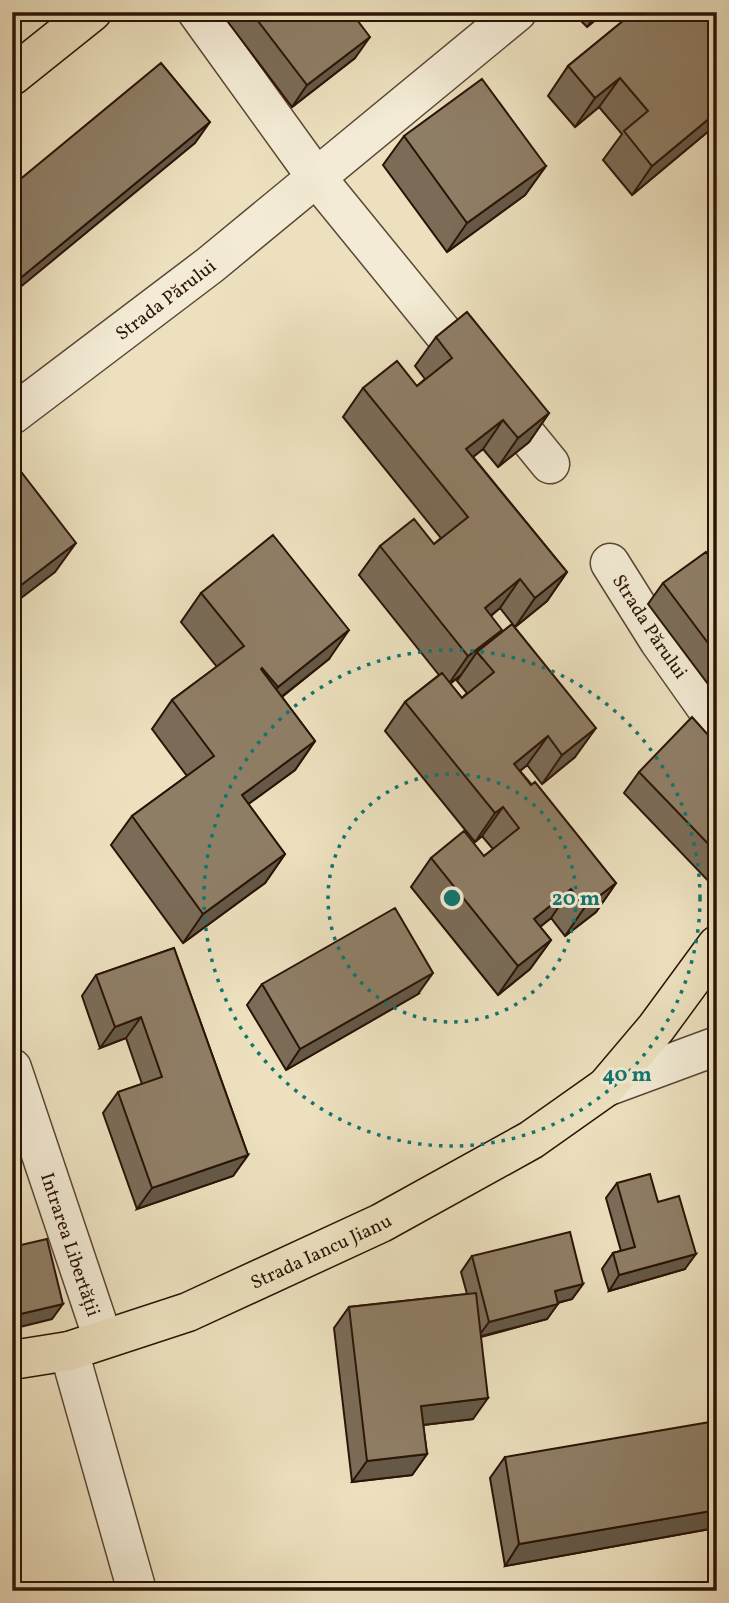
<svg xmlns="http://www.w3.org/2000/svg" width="729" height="1603" viewBox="0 0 729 1603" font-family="Vollkorn,serif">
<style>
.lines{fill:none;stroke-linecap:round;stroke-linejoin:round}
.minor-casing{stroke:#5a4634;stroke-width:41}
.major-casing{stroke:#2a1306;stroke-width:41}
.minor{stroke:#f3ebd5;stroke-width:38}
.major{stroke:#ece0be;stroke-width:38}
.wall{fill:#7b6c58;stroke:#2a1306;stroke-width:2;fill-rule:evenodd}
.shaded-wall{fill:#645847;stroke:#2a1306;stroke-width:2}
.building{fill:#8f7e66;stroke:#2a1306;stroke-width:2}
.ring{fill:none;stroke:#0f766e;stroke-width:3.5;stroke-dasharray:3.5 7}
.labels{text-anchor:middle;stroke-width:6;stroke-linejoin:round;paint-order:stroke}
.street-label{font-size:19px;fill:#2a1306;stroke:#f3ebd5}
.centre{fill:#0f766e;stroke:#f3ebd5;stroke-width:3.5}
.ring-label{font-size:21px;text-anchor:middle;font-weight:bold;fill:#0f766e;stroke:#f3ebd5;stroke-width:6;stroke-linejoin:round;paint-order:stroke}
</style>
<rect width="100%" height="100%" fill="#ece0be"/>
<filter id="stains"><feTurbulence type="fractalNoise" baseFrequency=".00286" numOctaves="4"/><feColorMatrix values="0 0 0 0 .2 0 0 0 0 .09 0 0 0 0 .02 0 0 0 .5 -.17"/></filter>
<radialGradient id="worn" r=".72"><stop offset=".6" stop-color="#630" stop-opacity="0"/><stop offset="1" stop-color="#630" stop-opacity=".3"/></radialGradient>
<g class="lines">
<g class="minor-casing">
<g id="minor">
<path d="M197,12L316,177L550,464"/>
<path id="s1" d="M12,415L210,265L517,12"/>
<path id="s2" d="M610,563L659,641L717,723"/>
<path id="s3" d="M12,1068L103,1339"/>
<path d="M606,1087L717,1046"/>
<path d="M69,1351L137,1591"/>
</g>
</g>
<g class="major-casing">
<g id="major">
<path d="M12,76L92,12"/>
<path id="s4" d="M12,1360L69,1351L188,1312L381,1223L531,1140L606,1087L656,1028L717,945"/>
</g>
</g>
<use href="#minor" class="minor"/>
<use href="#major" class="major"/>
</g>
<path class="wall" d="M224,12H351L355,58L292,107L222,14Z
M572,12H605L587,27Z
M634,12L717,124L632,195L603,160L622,134L599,107L575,127L548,96L568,66Z
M404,136L546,166L525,195L447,252L383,165Z
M436,337L549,413L529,442L498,467L483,449L473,457L567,572L547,601L515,627L500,608L491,616L498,635L575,757L542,784L527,765L520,771L616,883L596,912L565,936L551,918L540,927L551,940L530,969L498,995L411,887L431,858L484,856L493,849L482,836L475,842L385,731L405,702L439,675L359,575L380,546L434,544L441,538L343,417L363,388L417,386L425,379L415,366ZM461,675L457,681L467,693L462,698L450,684Z
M717,567V696L648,604L663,583Z
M201,593L329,659L282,697L315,741L295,770L248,804L285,854L265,883L183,943L111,845L132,816L187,776L152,729L172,700L217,667L181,622Z
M717,745V885L715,888L624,793L639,772Z
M174,948L248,1155L233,1176L137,1209L103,1113L118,1092L142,1084L126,1038L100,1048L82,996L96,975Z
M262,984L418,994L286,1070L247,1005Z
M617,1183L658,1202L685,1269L609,1291L602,1269L613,1253L621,1251L606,1198Z
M472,1256L583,1284L572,1299L558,1303L547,1319L481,1337L473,1419L423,1425L427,1454L412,1475L352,1482L334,1328L349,1307L467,1294L461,1272Z
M505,1457L717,1510V1525L715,1528L505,1566L490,1478Z"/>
<path class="shaded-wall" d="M601,12H605L587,27L593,19Z
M370,37L355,58L292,107L307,85Z
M620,78L599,107L575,127L595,98Z
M717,112V124L632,195L652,166Z
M210,122L195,143L12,294V285Z
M546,166L525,195L447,252L467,223Z
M549,413L529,442L498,467L518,438Z
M503,420L483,449L446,478L466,449Z
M76,543L55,572L12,605V592Z
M567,572L547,601L515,627L535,598Z
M520,579L500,608L464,637L485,608Z
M349,630L329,659L257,716L278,687Z
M502,630L482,658L477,652L461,675L448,685L468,656Z
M596,728L575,757L542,784L562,755Z
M548,736L527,765L493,793L514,764Z
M315,741L295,770L221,824L242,795Z
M503,807L482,836L475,842L495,813Z
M285,854L265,883L183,943L203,914Z
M616,883L596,912L565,936L585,907Z
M571,889L551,918L513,948L534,919Z
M551,940L530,969L498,995L518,966Z
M433,973L418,994L286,1070L300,1049Z
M141,1017L126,1038L100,1048L115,1027Z
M248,1155L233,1176L137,1209L152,1188Z
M696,1254L685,1269L609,1291L619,1275Z
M583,1284L572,1299L544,1306L555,1291Z
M63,1304L52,1319L12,1329V1316Z
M558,1304L547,1319L478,1337L489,1322Z
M488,1398L473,1419L406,1427L421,1406Z
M427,1454L412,1475L352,1482L367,1461Z
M717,1510V1525L715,1528L505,1566L519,1544Z"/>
<path class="building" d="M251,12H351L370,37L307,85Z
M586,12H601L593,19Z
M634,12H717V112L652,166L624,131L648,111L620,78L595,98L568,66Z
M161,63L210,122L12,285V186Z
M482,79L546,166L467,223L404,136Z
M467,312L549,413L518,438L503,420L466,449L567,572L535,598L520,579L485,608L502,630L468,656L380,546L414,519L434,544L468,517L363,388L397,361L417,386L452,358L436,337Z
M12,460L76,543L12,592Z
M273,535L349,630L278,687L262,668L261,669L315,741L242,795L285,854L203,914L132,816L214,756L172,700L244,646L201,593Z
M706,552L717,567V655L663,583Z
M512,624L596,728L562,755L548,736L514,764L531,785L535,782L616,883L585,907L571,889L534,919L551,940L518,966L431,858L464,831L484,856L519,828L503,807L495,813L405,702L442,673L462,698L494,672L477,652Z
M692,717L717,745V853L639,772Z
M395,908L433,973L300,1049L262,984Z
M174,948L248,1155L152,1188L118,1092L162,1077L141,1017L115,1027L96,975Z
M650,1174L658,1202L679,1196L696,1254L619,1275L613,1253L635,1247L617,1183Z
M570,1232L583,1284L555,1291L558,1304L489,1322L472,1256Z
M47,1239L63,1304L12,1316V1247Z
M476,1293L488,1398L421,1406L427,1454L367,1461L349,1307Z
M716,1421L717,1510L519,1544L505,1457Z
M12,1473L13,1552H12Z"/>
<g class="ring">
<circle cx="452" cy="898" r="124"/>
<circle cx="452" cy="898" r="248"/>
</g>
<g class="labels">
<g class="street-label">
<text dy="7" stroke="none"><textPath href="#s1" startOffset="192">Strada Părului</textPath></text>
<text dy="7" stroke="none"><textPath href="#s2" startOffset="75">Strada Părului</textPath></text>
<text dy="7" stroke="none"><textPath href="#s3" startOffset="186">Intrarea Libertății</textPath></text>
<text dy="7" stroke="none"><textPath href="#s4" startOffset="329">Strada Iancu Jianu</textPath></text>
</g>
</g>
<circle cx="452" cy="898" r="10" class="centre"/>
<g class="ring-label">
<text x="576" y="905">20 m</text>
<text x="627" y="1081">40 m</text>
</g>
<rect width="729" height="1603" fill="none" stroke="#ece0be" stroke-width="42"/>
<rect x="14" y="14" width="701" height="1575" fill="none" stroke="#2a1306" stroke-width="3.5"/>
<rect x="21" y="21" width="687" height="1561" fill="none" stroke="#2a1306" stroke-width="2"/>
<rect width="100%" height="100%" filter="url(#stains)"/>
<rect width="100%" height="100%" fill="url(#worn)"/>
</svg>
